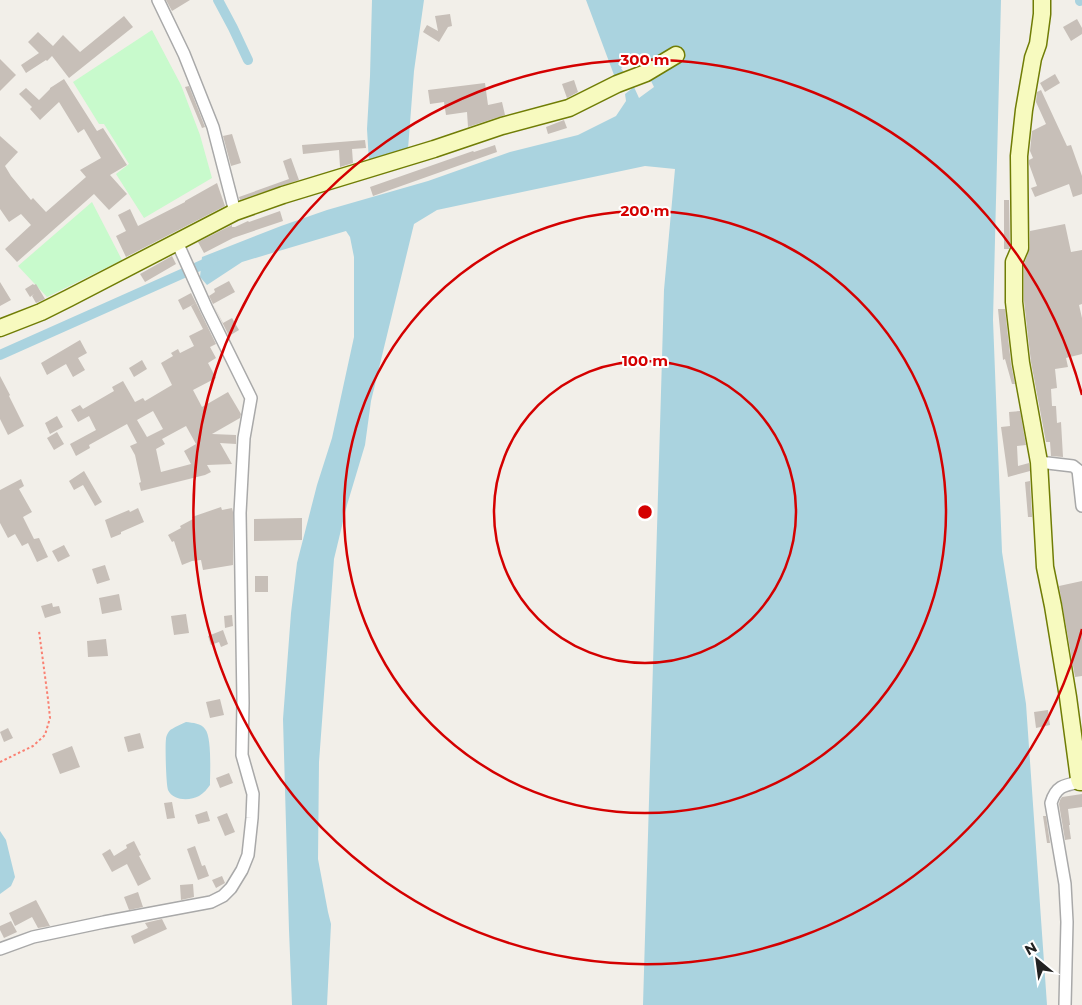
<svg xmlns="http://www.w3.org/2000/svg" width="1082" height="1005" viewBox="0 0 1082 1005" font-family="Montserrat,sans-serif">
<style>
.park{fill:#c8facc}
.water{fill:#aad3df}
.lines{fill:none;stroke-linecap:round;stroke-linejoin:round}
.canal{stroke:#aad3df;stroke-width:10}
.building{fill:#c7bfb8;fill-rule:evenodd}
.street-casing{stroke:#a9a9a9;stroke-width:14}
.secondary-casing{stroke:#707d05;stroke-width:19}
.path{stroke:#fa8072;stroke-width:2;stroke-dasharray:2.5 2.5;stroke-linecap:butt}
.street{stroke:#fff;stroke-width:11}
.secondary{stroke:#f7fabf;stroke-width:16}
.ring{fill:none;stroke:#d40000;stroke-width:2.5}
.centre{fill:#d40000;stroke:#fff;stroke-width:2.5}
.ring-label{font-size:15px;text-anchor:middle;font-weight:bold;fill:#d40000;stroke:#fff;stroke-width:4;stroke-linejoin:round;paint-order:stroke}
</style>
<rect width="100%" height="100%" fill="#f2efe9"/>
<path class="park" d="M152,30L181,85L200,135L212,178L144,218L116,174L129,164L104,124H99L73,82Z
M92,202L122,260L47,297L18,266Z"/>
<path class="water" d="M372,0H424L414,71L408,149L369,162L367,129L370,76Z
M586,0H1001L993,320L1002,552L1026,704L1047,1005H643L664,290L675,169L645,166L437,210L414,224L371,401L365,445L347,505L334,559L319,762L318,859L328,912L331,924L327,1005H292L289,930L283,719L291,613L297,563L317,485L332,438L354,337V257L350,237L346,231L242,262L207,285L200,277L202,257L281,226L327,210L428,181L510,152L578,135L616,116L626,101L625,94L634,87L639,98L654,87L650,79L636,58L621,68L627,77L617,83Z
M186,722C193,723 201,723 205,729C212,737 210,773 210,785C207,789 204,793 199,796C190,801 173,801 168,790C166,784 165,745 166,739C166,736 169,730 172,729C176,726 182,724 186,722Z
M0,831L6,840L15,877L11,886L0,894Z"/>
<g class="lines">
<path class="canal" d="M218,0L233,28L248,60
M1080,1L1082,0
M0,355L213,260"/>
</g>
<path class="building" d="M166,0H190L172,11Z
M450,14L452,26L448,27L439,42L423,32L427,25L438,31L435,16Z
M124,16L133,27L69,78L52,56L47,61L46,60L26,73L21,65L39,53L28,42L38,32L53,46L63,35L80,52Z
M1077,19L1082,28V34L1071,41L1063,27Z
M0,59L16,75L0,91Z
M1055,74L1060,83L1045,92L1040,83Z
M64,79L97,131L103,128L127,165L110,175L127,194L109,210L94,194L17,262L5,249L31,225L21,214L9,222L0,209V136L18,152L5,166L11,176L31,200L33,198L46,212L86,177L80,170L101,158L84,129L78,133L59,102L40,120L30,109L32,107L19,94L26,88L39,100L50,89V88Z
M574,80L578,92L567,98L562,84Z
M485,83L488,105L502,102L505,115L468,127L467,112L446,115L444,102L430,104L428,90Z
M189,86L205,127L202,128L185,87Z
M1041,90L1067,146L1071,145L1082,176V194L1073,197L1069,184L1035,197L1031,188L1037,186L1029,164V160L1033,158L1030,151L1032,131L1046,124L1036,102L1037,92Z
M564,120L567,128L548,134L546,127Z
M232,134L241,163L231,166L223,136Z
M365,140L366,148L352,149L353,163L340,167L339,150L303,154L302,145Z
M495,145L497,152L373,196L370,187L473,151L474,152Z
M291,158L299,180L240,200L239,197L289,179L283,161Z
M217,183L225,206L126,257L116,236L126,231L118,215L130,209L138,226L185,202V201Z
M1004,200H1009L1010,246L1009,249H1004Z
M280,211L283,221L233,238L204,253L198,242L232,225V227H235L248,221L249,222Z
M1065,224L1071,252L1082,250V304L1079,305L1082,318V354L1066,358L1068,367L1055,369L1057,388L1051,389L1052,406H1056L1057,423L1061,422L1063,457L1051,456L1050,442H1046L1031,362L1024,301V264L1030,248V231Z
M172,256L176,264L145,282L140,274Z
M229,281L235,292L213,304L209,296L215,292L214,289Z
M0,282L11,300L0,306Z
M33,284L34,285L36,284L45,299L36,303L32,296L34,294L30,297L25,289Z
M191,293L196,303L183,310L178,300Z
M196,303L216,344L210,347L216,358L208,363L216,378L193,390L202,407L228,392L241,414L240,418L212,434L236,435V444L220,443L232,464L207,465L211,472L205,475L141,491L139,483L141,482L135,455L130,446L137,443L127,424L89,445L90,448L76,456L70,444L96,430L89,416L78,422L71,410L80,405L83,409L114,391L112,387L123,381L135,402L143,398L145,401L172,385L161,363L173,356L171,353L178,349L180,353L194,346L189,336L203,329L191,306ZM153,411L163,429L147,437L137,420ZM186,426L196,444L184,451L191,464L161,472L156,449L165,444L162,439Z
M213,304L223,323L232,318L239,330L229,336Z
M998,309H1005L1011,364L1015,384H1012L1005,359L1003,360Z
M80,340L87,353L78,358L85,370L73,377L66,364L47,375L41,363Z
M142,360L147,369L134,377L129,368Z
M0,376L10,395L9,396L24,426L8,435L0,419Z
M1020,411L1026,445L1017,446L1018,466L1029,463L1030,471L1008,477L1001,427L1010,426L1009,412Z
M57,416L63,427L50,434L45,423Z
M57,432L64,444L54,450L47,438Z
M84,471L102,502L95,506L83,485L74,490L69,481Z
M21,479L24,486L19,489L32,512L23,517L34,539L39,538L48,557L37,562L28,543L22,546L15,534L8,538L0,523V490Z
M1030,481L1032,517H1028L1025,482Z
M221,507L222,510L232,508L233,512V565L203,570L201,560L192,561L182,565L174,541L172,542L168,535L181,528L180,526L193,519L192,517Z
M138,508L144,522L121,532V534L111,538L105,520L129,510L130,512Z
M302,518V540L254,541V519Z
M64,545L70,556L58,562L52,551Z
M105,565L110,580L97,584L92,569Z
M255,576H268V592H255Z
M1082,581V676L1075,677L1059,586Z
M119,594L122,610L102,614L99,598Z
M52,603L53,607L59,606L61,613L45,618L41,606Z
M186,614L189,633L174,635L171,616Z
M232,615L233,626L225,628L224,616Z
M223,630L228,644L221,647L219,642L211,645L208,636Z
M106,639L108,656L88,657L87,641Z
M220,699L224,715L210,718L206,702Z
M1048,710L1050,725L1036,728L1034,712Z
M8,728L13,738L4,742L0,732Z
M140,733L144,748L128,752L124,737Z
M72,746L80,767L60,774L52,754Z
M229,773L233,783L220,788L216,778Z
M1082,794V807L1068,809L1070,825H1069L1071,839L1065,840L1059,804L1060,800L1062,797Z
M172,802L175,818L167,819L164,803Z
M207,811L210,821L198,824L195,815Z
M227,813L235,832L225,836L217,817Z
M1043,816H1046L1050,843H1047Z
M134,841L141,855L139,856L151,879L138,886L127,864L112,872L102,854L110,849L114,856L127,848L126,845Z
M195,846L202,866L205,865L209,876L198,880L187,849Z
M222,876L225,883L216,888L212,880Z
M193,884L194,897L181,900L180,885Z
M138,892L143,907L129,910L124,897Z
M36,900L50,926L38,928L32,917L15,926L9,913Z
M162,919L167,929L134,944L131,936L148,928L145,923Z
M11,921L17,932L4,938L0,930V926Z"/>
<g class="lines">
<g class="street-casing">
<path id="street" d="M158,0L184,54L213,127L235,212
M1039,462L1073,466L1078,470L1082,506
M0,949L33,937L104,922L211,902L223,896L231,888L242,870L248,855L252,818L253,794L242,755L243,703L240,513L244,438L251,398L207,309L177,242
M1065,1005L1067,922L1065,884L1051,803C1056,786 1064,785 1080,782"/>
</g>
<g class="secondary-casing">
<path id="secondary" d="M1042,0V14L1038,44L1033,58L1024,110L1019,156L1020,248L1014,262V302L1021,363L1039,462L1045,567L1053,606L1068,697L1079,779L1080,782H1082
M0,328L41,312L69,298L235,212L283,195L434,149L502,126L569,108L617,84L646,73L676,55"/>
</g>
<path class="path" d="M0,762L33,746L45,735L50,718L48,699L39,631"/>
<use href="#street" class="street"/>
<use href="#secondary" class="secondary"/>
</g>
<g class="ring">
<circle cx="645" cy="512" r="151"/>
<circle cx="645" cy="512" r="301"/>
<path d="M1082 629A452 452 0 1 1 1082 395"/>
</g>
<circle cx="645" cy="512" r="8" class="centre"/>
<g class="ring-label">
<text x="645" y="65">300 m</text>
<text x="645" y="216">200 m</text>
<text x="645" y="366">100 m</text>
</g>
<g transform="translate(1037 960) rotate(331)" stroke="#ffffff" stroke-width="4" paint-order="stroke">
<path d="M0-4L9 19L0 12L-9 19Z" fill="#222222"/>
<text y="-8" font-size="14" font-weight="bold" text-anchor="middle" fill="#222222">N</text>
</g>
</svg>
